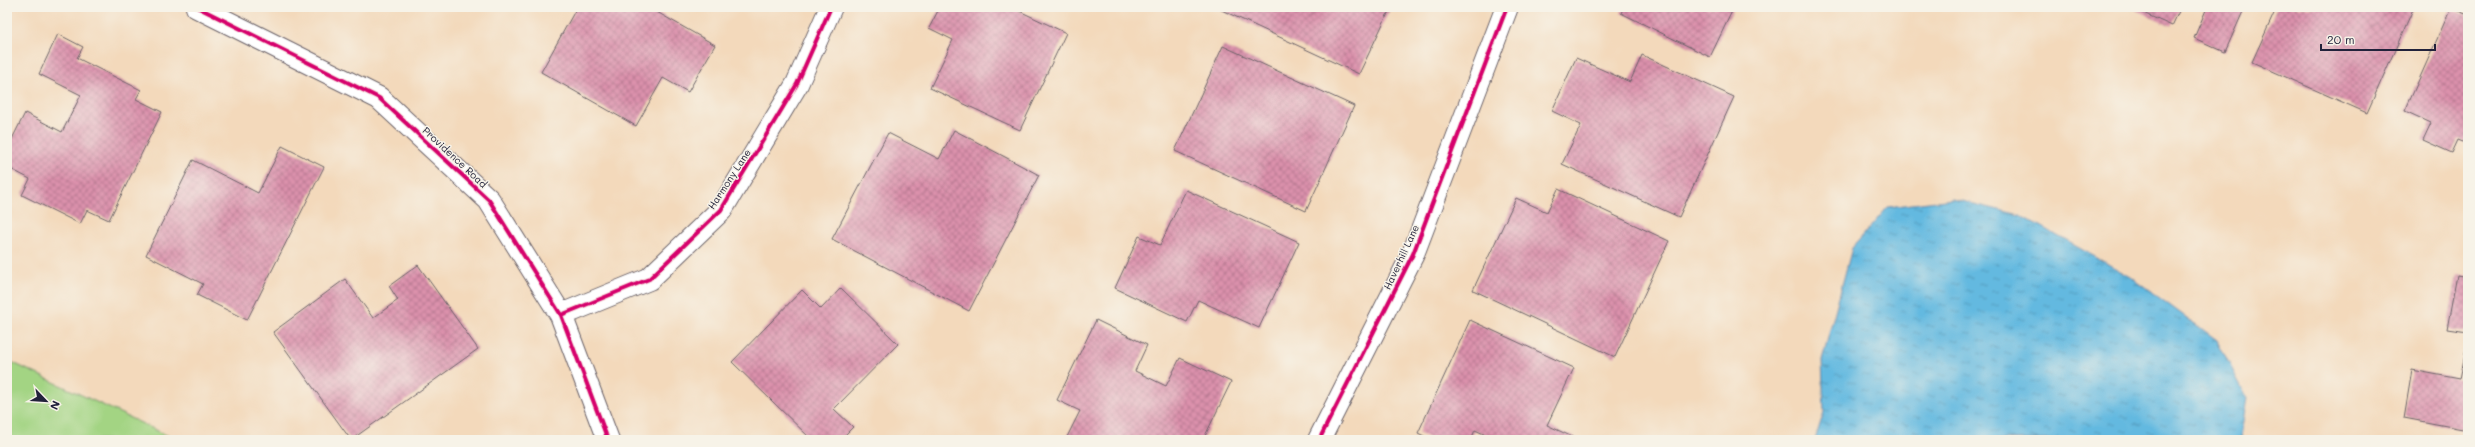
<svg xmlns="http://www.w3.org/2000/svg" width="2475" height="447" viewBox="0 0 2475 447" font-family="Mali,sans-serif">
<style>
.green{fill:#a3d483;stroke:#627b5f}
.water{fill:url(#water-ripples);stroke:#426e8e}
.building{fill:url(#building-cross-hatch)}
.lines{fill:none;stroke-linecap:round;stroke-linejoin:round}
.minor-casing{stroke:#6b6268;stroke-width:24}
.minor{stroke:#fff;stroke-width:22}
.cycleway-casing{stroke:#f7f3e8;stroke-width:6}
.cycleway{stroke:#d6006c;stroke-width:4}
.labels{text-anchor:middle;stroke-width:3;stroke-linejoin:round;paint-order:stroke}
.street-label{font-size:10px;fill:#22223b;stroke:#f7f3e8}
</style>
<defs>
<pattern id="water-ripples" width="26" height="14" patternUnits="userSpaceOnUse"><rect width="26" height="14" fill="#63b9e0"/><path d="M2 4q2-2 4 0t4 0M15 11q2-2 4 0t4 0" fill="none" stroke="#5196b7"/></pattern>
<pattern id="building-cross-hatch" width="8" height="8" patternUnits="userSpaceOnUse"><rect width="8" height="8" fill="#db91ac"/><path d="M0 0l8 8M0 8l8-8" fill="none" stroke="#b1768d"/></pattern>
</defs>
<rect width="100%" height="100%" fill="#f7f3e8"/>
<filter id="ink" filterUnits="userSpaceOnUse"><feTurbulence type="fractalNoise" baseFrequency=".025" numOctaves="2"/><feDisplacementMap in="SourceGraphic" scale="8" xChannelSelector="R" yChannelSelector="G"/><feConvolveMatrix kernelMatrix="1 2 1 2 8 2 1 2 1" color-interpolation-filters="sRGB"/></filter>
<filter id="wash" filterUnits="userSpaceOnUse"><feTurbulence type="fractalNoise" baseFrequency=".012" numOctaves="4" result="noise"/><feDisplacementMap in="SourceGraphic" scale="16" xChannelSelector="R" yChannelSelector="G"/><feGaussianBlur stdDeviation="0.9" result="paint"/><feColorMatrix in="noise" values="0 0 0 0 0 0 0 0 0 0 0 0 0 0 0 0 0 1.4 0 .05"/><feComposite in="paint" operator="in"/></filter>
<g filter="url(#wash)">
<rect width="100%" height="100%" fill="#f3d9bb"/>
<path class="green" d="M7,360L175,439L176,440H7Z"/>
<path class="water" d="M1953,199L2020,215L2131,277L2217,340L2247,398L2240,440H1815L1824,412L1822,360L1852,248L1888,207Z"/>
<g id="blocks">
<path class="building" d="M577,7H648L715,45L688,92L663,78L636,126L541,72Z
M940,7H1011L1066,33L1020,130L930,88L953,40L929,28Z
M1215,7H1391L1359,74Z
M1624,7H1734L1710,57L1621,13Z
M2130,7H2181L2172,26Z
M2200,7H2245L2225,52L2194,38L2206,10Z
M2277,7H2414L2367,113L2252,62Z
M2451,8L2468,15V144L2458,140L2452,153L2423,140L2431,123L2405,111Z
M58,34L83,47L77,58L141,90L136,99L162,112L109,220L87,210L80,224L22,195L30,179L7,167V149L25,113L62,132L81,95L39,74Z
M1223,46L1354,106L1306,211L1175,151Z
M1642,55L1734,97L1679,217L1562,164L1581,125L1552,111L1576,58L1630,82Z
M954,130L1039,175L969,311L832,239L888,133L939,159Z
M282,146L324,167L247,320L197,295L203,284L146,255L193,160L258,193Z
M1558,189L1669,241L1615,357L1473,290L1516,198L1547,212Z
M1186,190L1299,242L1259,328L1198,300L1187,322L1115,288L1139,236L1160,245Z
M418,265L478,349L351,440L273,332L345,279L373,318L398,300L389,286Z
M2457,275L2468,277V332L2447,329Z
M841,288L898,344L834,409L853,427L840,440H812L732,362L802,290L821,309Z
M1096,320L1147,345L1135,371L1166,386L1180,358L1231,382L1203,440H1074L1067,437L1080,411L1057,400Z
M1470,320L1574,368L1547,425L1579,440H1497L1475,430L1471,440H1432L1418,433Z
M2468,339V430L2404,418L2412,370L2460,379Z"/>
</g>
</g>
<g filter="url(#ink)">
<use href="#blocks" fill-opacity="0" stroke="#6b6268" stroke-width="1"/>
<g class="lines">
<g class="minor-casing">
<path id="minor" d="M197,7L379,98L489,200L561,315L608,440
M561,315L649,279L721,210L797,84L831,7
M1319,440L1413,254L1507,7"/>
</g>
<use href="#minor" class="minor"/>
<g class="cycleway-casing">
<path id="cycleway" d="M197,7L379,98L489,200L561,315L608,440
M561,315L649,279L721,210L797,84L831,7
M1319,440L1413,254L1507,7"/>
</g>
<use href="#cycleway" class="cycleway"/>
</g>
</g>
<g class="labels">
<g class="street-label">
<text transform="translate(455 157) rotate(43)" y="4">Providence Road</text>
<text transform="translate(729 179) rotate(-57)" y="4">Harmony Lane</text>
<text transform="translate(1401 257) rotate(-65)" y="4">Haverhill Lane</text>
</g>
</g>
<rect width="2475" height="447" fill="none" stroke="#f7f3e8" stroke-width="24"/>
<g transform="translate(46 401) rotate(115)" stroke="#f7f3e8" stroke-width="3" paint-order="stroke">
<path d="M0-3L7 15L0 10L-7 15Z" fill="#22223b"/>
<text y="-6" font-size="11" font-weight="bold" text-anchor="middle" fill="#22223b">N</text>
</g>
<path d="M2321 44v6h114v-6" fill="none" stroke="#22223b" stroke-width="2"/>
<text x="2327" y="44" font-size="12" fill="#22223b" stroke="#f7f3e8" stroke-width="3" paint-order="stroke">20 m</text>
</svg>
